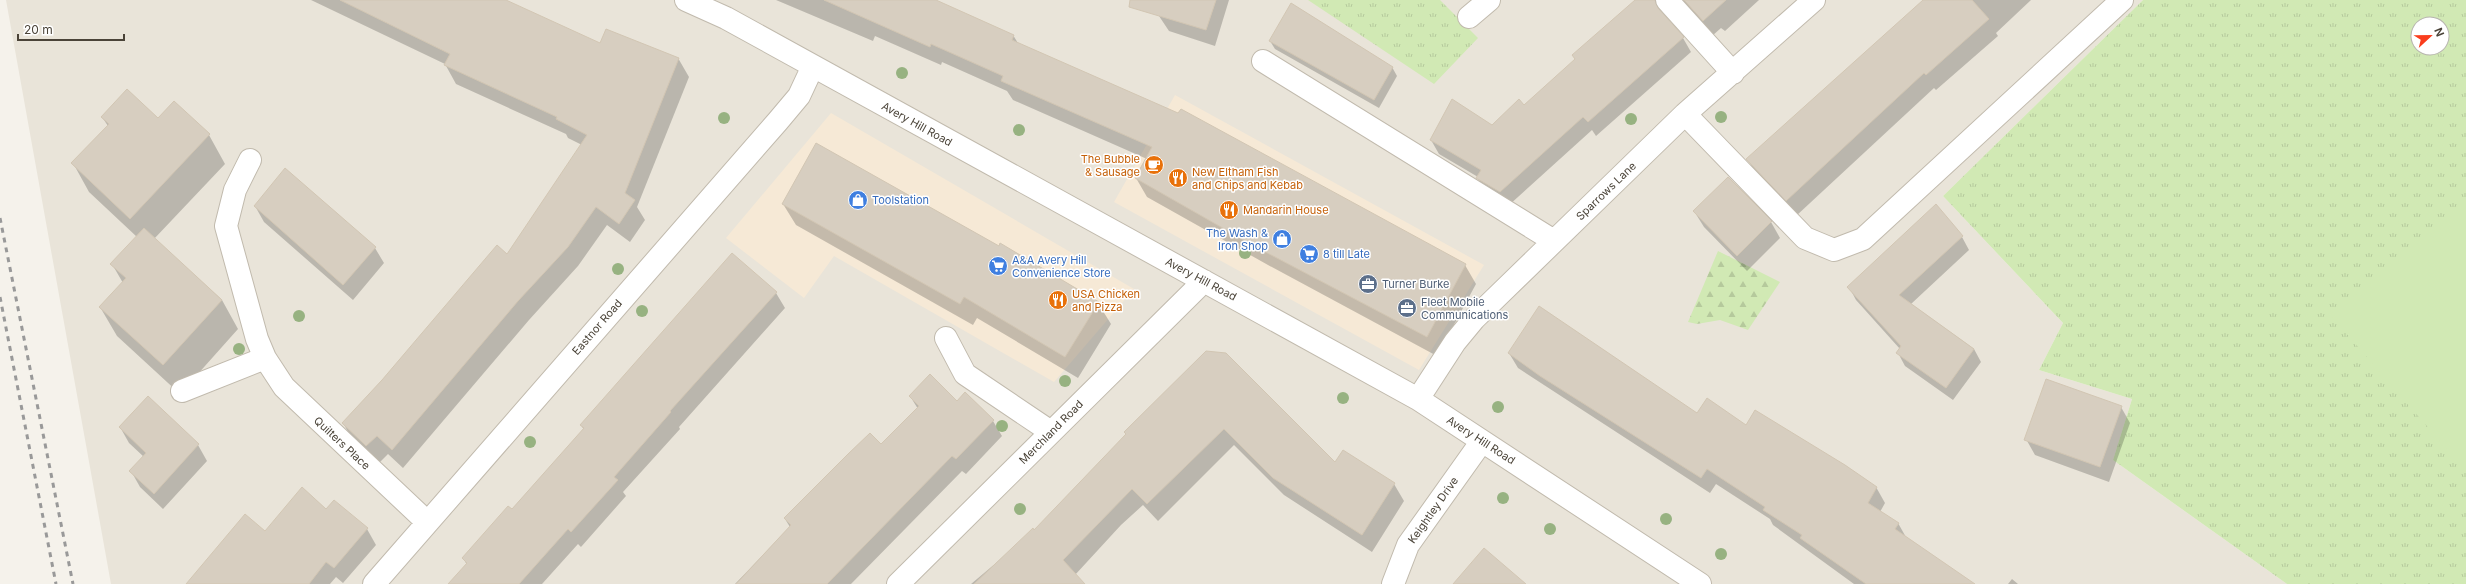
<svg xmlns="http://www.w3.org/2000/svg" width="2466" height="584" viewBox="0 0 2466 584" font-family="Inter,sans-serif">
<style>
.residential{fill:#e9e4d9}
.commercial{fill:#f6e9d6}
.grass{fill:url(#grass-tufts);fill-rule:evenodd}
.forest{fill:url(#forest-firs)}
.pitch{fill:#d1e9b4}
.shadow{fill:#0003}
.building{fill:#d7cec0;stroke:#d2c6b3}
.lines{fill:none;stroke-linecap:round;stroke-linejoin:round}
.minor-casing{stroke:#c1baad;stroke-width:24}
.minor{stroke:#fff;stroke-width:22}
.rail{stroke:#999;stroke-width:3;stroke-dasharray:5 5;stroke-linecap:butt}
.tree{fill:#97b281}
.labels{text-anchor:middle;stroke-width:3;stroke-linejoin:round;paint-order:stroke}
.street-label{font-size:11px;fill:#4a4338;stroke:#fff}
.food-label{font-size:11px;fill:#c56008;stroke:#fff;text-anchor:start}
.shop-label{font-size:11px;fill:#366cbe;stroke:#fff;text-anchor:start}
.service-label{font-size:11px;fill:#4e5e75;stroke:#fff;text-anchor:start}
</style>
<defs>
<pattern id="grass-tufts" width="24" height="20" patternUnits="userSpaceOnUse"><rect width="24" height="20" fill="#d1e9b4"/><path d="M3 7l-1-3M5 7V3M7 7l1-3M15 17l-1-3M17 17v-4M19 17l1-3" fill="none" stroke="#b5c99c"/></pattern>
<pattern id="forest-firs" width="22" height="20" patternUnits="userSpaceOnUse"><rect width="22" height="20" fill="#d1e9b4"/><path d="M5 1l3.5 6h-7zM16 11l3.5 6h-7z" fill="#b5c99c"/></pattern>
</defs>
<rect width="100%" height="100%" fill="#f5f2eb"/>
<path class="residential" d="M6,0H2143L1943,196L2063,323L2039,370L2132,399L2113,460L2287,584H111Z"/>
<path class="commercial" d="M1175,95L1484,265L1419,370L1114,202Z
M831,113L1134,289L1054,382L834,256L804,298L726,238Z"/>
<path class="grass" d="M1308,0H1440L1478,38L1434,84Z
M2143,0H2466V584H2287L2113,460L2132,399L2039,370L2063,323L1943,196ZM2418,24H2442V48H2418Z"/>
<path class="forest" d="M1718,251L1780,282L1748,330L1720,320L1697,324L1688,322Z"/>
<path class="pitch" d="M2466,199V471L2332,317Z"/>
<path class="shadow" d="M311,0H503L600,45L678,58L689,77L637,207L645,220L630,242L607,225L578,266L529,320L403,468L388,454L378,464L354,442L343,423L507,255L582,145L568,138L566,134L456,84L445,64Z
M776,0H927L1013,35L1019,45L1465,265L1476,284L1437,356L1268,265L1147,197L1136,178L1147,159L1013,100L1007,91L942,62L941,65L875,36L873,41Z
M1164,0H1229L1215,46L1169,31L1159,16Z
M1636,0H1651L1683,38L1691,52L1596,136L1592,130L1508,206L1485,193L1478,177L1439,154L1431,140L1492,126L1524,106L1576,60Z
M1683,0H1759L1725,31L1721,28L1712,36L1689,10Z
M1924,0H2031L1996,33L1998,36L1936,90L1934,88L1796,216L1757,175L1748,160Z
M1270,41L1392,67L1397,76L1379,108L1275,49Z
M102,117L158,119L209,135L225,164L154,239L222,300L238,329L180,394L117,336L100,307L123,283L112,264L137,237L89,192L73,163L108,126Z
M783,204L1098,303L1111,324L1078,378L977,318L973,325L796,225Z
M255,206L375,248L384,263L353,300L264,222Z
M1694,211L1771,222L1780,238L1747,271L1704,227Z
M1962,237L1969,250L1911,304L1974,349L1981,362L1953,400L1905,366L1898,353L1900,349L1856,300L1849,287Z
M776,293L785,308L679,427L680,429L623,492L626,496L581,547L578,544L542,584H450L467,565L463,558L512,511L584,430L581,425Z
M1206,352L1335,464L1394,484L1404,501L1372,552L1284,495L1234,445L1158,521L1143,505L1121,525L1075,575L1081,584H971L1034,531Z
M1509,353L1698,414L1746,426L1876,487L1885,503L1880,512L1898,523L1907,539L1973,584H1854L1773,525L1770,519L1716,484L1710,493L1518,368Z
M910,396L957,402L993,421L1002,436L966,474L962,471L851,584H735L790,527L785,519L881,445L918,409Z
M148,397L198,445L207,461L163,509L140,487L131,471L144,457L129,443L120,427Z
M2121,407L2130,423L2109,482L2035,455L2026,439Z
M326,510L367,529L376,545L343,583L336,577L330,584H200L265,533Z
M2012,579L2018,584H2008Z"/>
<path class="building" d="M340,0H506L600,43L606,29L679,58L625,193L635,200L619,224L596,207L568,247L518,301L392,450L377,436L366,446L342,423L382,380L497,245L507,254L587,135L556,119L557,117L444,65L450,54Z
M824,0H936L1014,35L1012,40L1178,113L1181,109L1466,264L1427,337L1256,247L1135,178L1152,147L1001,81L1003,76L931,44L930,47Z
M1130,0H1216L1206,30L1129,7Z
M1635,0H1655L1658,8L1684,37L1588,122L1583,117L1500,192L1476,178L1481,170L1430,140L1452,99L1492,125L1519,99L1524,105L1575,59L1572,55Z
M1684,0H1726L1703,21Z
M1923,0H1972L1989,19L1926,75L1924,73L1786,201L1746,159Z
M1291,3L1393,67L1374,100L1269,41Z
M127,89L158,118L174,101L210,134L130,219L71,163L109,124L101,117Z
M816,143L999,246L1000,243L1099,302L1065,357L964,297L960,304L782,204Z
M285,168L376,247L343,285L254,206Z
M1728,177L1772,221L1737,256L1693,211Z
M1936,204L1963,236L1899,295L1974,349L1946,388L1896,353L1901,346L1847,287Z
M144,228L222,300L163,365L99,307L126,278L110,264Z
M732,253L777,292L670,411L671,412L614,477L618,480L571,532L568,529L519,584H448L467,563L462,558L508,506L512,509L584,428L580,425Z
M1539,306L1697,413L1707,398L1746,425L1755,410L1845,465L1877,487L1868,503L1899,523L1895,529L1975,584H1866L1800,538L1802,535L1763,510L1765,507L1707,469L1701,478L1540,376L1508,353Z
M1206,351L1226,353L1335,462L1343,450L1395,483L1362,535L1273,478L1224,429L1147,504L1132,489L1063,560L1085,584H974L1033,528L1034,530L1126,434L1124,432Z
M930,374L957,401L965,392L994,420L956,459L952,456L827,584H736L791,525L784,518L848,454L870,433L881,444L919,406L909,396Z
M2046,379L2122,406L2100,467L2024,440Z
M148,396L199,444L154,494L129,471L146,453L119,427Z
M302,487L326,509L334,500L368,528L334,568L326,562L309,584H186L245,514L265,531Z
M1484,548L1526,584H1453Z"/>
<g class="lines">
<g class="minor-casing">
<path id="minor" d="M686,0L726,18L1418,399L1700,584
M1667,0L1733,73
M1469,17L1489,0
M1263,61L1554,241
M1685,114L1805,238L1834,250L1863,239L2122,0
M250,160L235,190L226,226L257,339L265,358L284,387L427,522
M946,338L965,374L1051,432
M182,391L265,358
M1418,399L1455,342L1474,319L1685,114L1814,0
M374,584L778,121L799,96L813,66
M898,584L1204,281
M1393,584L1408,545L1482,441"/>
</g>
<use href="#minor" class="minor"/>
<path class="rail" d="M0,218L73,584
M0,297L56,584"/>
</g>
<g class="tree">
<circle cx="902" cy="73" r="6"/>
<circle cx="1721" cy="117" r="6"/>
<circle cx="724" cy="118" r="6"/>
<circle cx="1631" cy="119" r="6"/>
<circle cx="1019" cy="130" r="6"/>
<circle cx="1245" cy="253" r="6"/>
<circle cx="618" cy="269" r="6"/>
<circle cx="642" cy="311" r="6"/>
<circle cx="299" cy="316" r="6"/>
<circle cx="239" cy="349" r="6"/>
<circle cx="1065" cy="381" r="6"/>
<circle cx="1343" cy="398" r="6"/>
<circle cx="1498" cy="407" r="6"/>
<circle cx="1002" cy="426" r="6"/>
<circle cx="530" cy="442" r="6"/>
<circle cx="1503" cy="498" r="6"/>
<circle cx="1020" cy="509" r="6"/>
<circle cx="1666" cy="519" r="6"/>
<circle cx="1550" cy="529" r="6"/>
<circle cx="1721" cy="554" r="6"/>
</g>
<defs>
<g id="cafe-disc" transform="scale(1)"><circle r="9.5" fill="#e8710a" stroke="#fff"/><path d="M-5.5-4.5H6V0H3Q3 3.5 0 3.5H-2.5Q-5.5 3.5-5.5 0ZM3-3.2v2h1.7v-2ZM-6 4.5H4V6H-6Z" fill="#fff"/></g>
<g id="restaurant-disc" transform="scale(1)"><circle r="9.5" fill="#e8710a" stroke="#fff"/><path d="M-5-6h1v4h1v-4h1v4h1v-4h1v5L-1.5 .5V6h-2V.5L-5-1ZM5-6V6H3V1.5H1.5Q1.5-4 5-6Z" fill="#fff"/></g>
<g id="shop-disc" transform="scale(1)"><circle r="9.5" fill="#3f7fe0" stroke="#fff"/><path d="M-5-2.5h2.3a2.7 3.5 0 0 1 5.4 0H5L5.5 6h-11ZM-1.5-2.5h3a1.5 2.3 0 0 0-3 0Z" fill="#fff"/></g>
<g id="supermarket-disc" transform="scale(1)"><circle r="9.5" fill="#3f7fe0" stroke="#fff"/><path d="M-6-5.5h2.5l.6 2H6L4.5 2H-2.5L-4.4-4H-6ZM-1.5 3.2a1.3 1.3 0 1 0 .1 0ZM3 3.2a1.3 1.3 0 1 0 .1 0Z" fill="#fff"/></g>
<g id="office-disc" transform="scale(1)"><circle r="9.5" fill="#5c6f8a" stroke="#fff"/><path d="M-6-3h4V-5.5h4V-3h4V5H-6ZM-1-4.5V-3h2v-1.5ZM-6 0V1H6V0Z" fill="#fff"/></g>
</defs>
<g fill-rule="evenodd">
<use href="#cafe-disc" x="1154" y="165"/>
<use href="#restaurant-disc" x="1178" y="178"/>
<use href="#shop-disc" x="858" y="200"/>
<use href="#restaurant-disc" x="1229" y="210"/>
<use href="#shop-disc" x="1282" y="239"/>
<use href="#supermarket-disc" x="1309" y="254"/>
<use href="#supermarket-disc" x="998" y="266"/>
<use href="#office-disc" x="1368" y="284"/>
<use href="#restaurant-disc" x="1058" y="300"/>
<use href="#office-disc" x="1407" y="308"/>
</g>
<g class="labels">
<g class="street-label">
<text transform="translate(917 124) rotate(29)" y="4">Avery Hill Road</text>
<text transform="translate(1606 191) rotate(-44)" y="4">Sparrows Lane</text>
<text transform="translate(1201 279) rotate(28)" y="4">Avery Hill Road</text>
<text transform="translate(597 327) rotate(-49)" y="4">Eastnor Road</text>
<text transform="translate(1051 432) rotate(-45)" y="4">Merchland Road</text>
<text transform="translate(1481 440) rotate(33)" y="4">Avery Hill Road</text>
<text transform="translate(342 443) rotate(43)" y="4">Quilters Place</text>
<text transform="translate(1433 510) rotate(-55)" y="4">Keightley Drive</text>
</g>
<g class="food-label">
<text x="1140" y="163" text-anchor="end">The Bubble<tspan x="1140" dy="13">&amp; Sausage</tspan></text>
<text x="1192" y="176">New Eltham Fish<tspan x="1192" dy="13">and Chips and Kebab</tspan></text>
<text x="1243" y="214">Mandarin House</text>
<text x="1072" y="298">USA Chicken<tspan x="1072" dy="13">and Pizza</tspan></text>
</g>
<g class="shop-label">
<text x="872" y="204">Toolstation</text>
<text x="1268" y="237" text-anchor="end">The Wash &amp;<tspan x="1268" dy="13">Iron Shop</tspan></text>
<text x="1323" y="258">8 till Late</text>
<text x="1012" y="264">A&amp;A Avery Hill<tspan x="1012" dy="13">Convenience Store</tspan></text>
</g>
<g class="service-label">
<text x="1382" y="288">Turner Burke</text>
<text x="1421" y="306">Fleet Mobile<tspan x="1421" dy="13">Communications</tspan></text>
</g>
</g>
<g transform="translate(2430 36) rotate(68)"><circle r="19" fill="#ffffff" stroke="#b7b4af"/>
<path d="M0-3L7 15L0 10L-7 15Z" fill="#fa3d1d"/>
<text y="-6" font-size="11" font-weight="bold" text-anchor="middle" fill="#4a4338">N</text>
</g>
<path d="M18 34v6h106v-6" fill="none" stroke="#4a4338" stroke-width="2"/>
<text x="24" y="34" font-size="12" fill="#4a4338" stroke="#ffffff" stroke-width="3" paint-order="stroke">20 m</text>
</svg>
